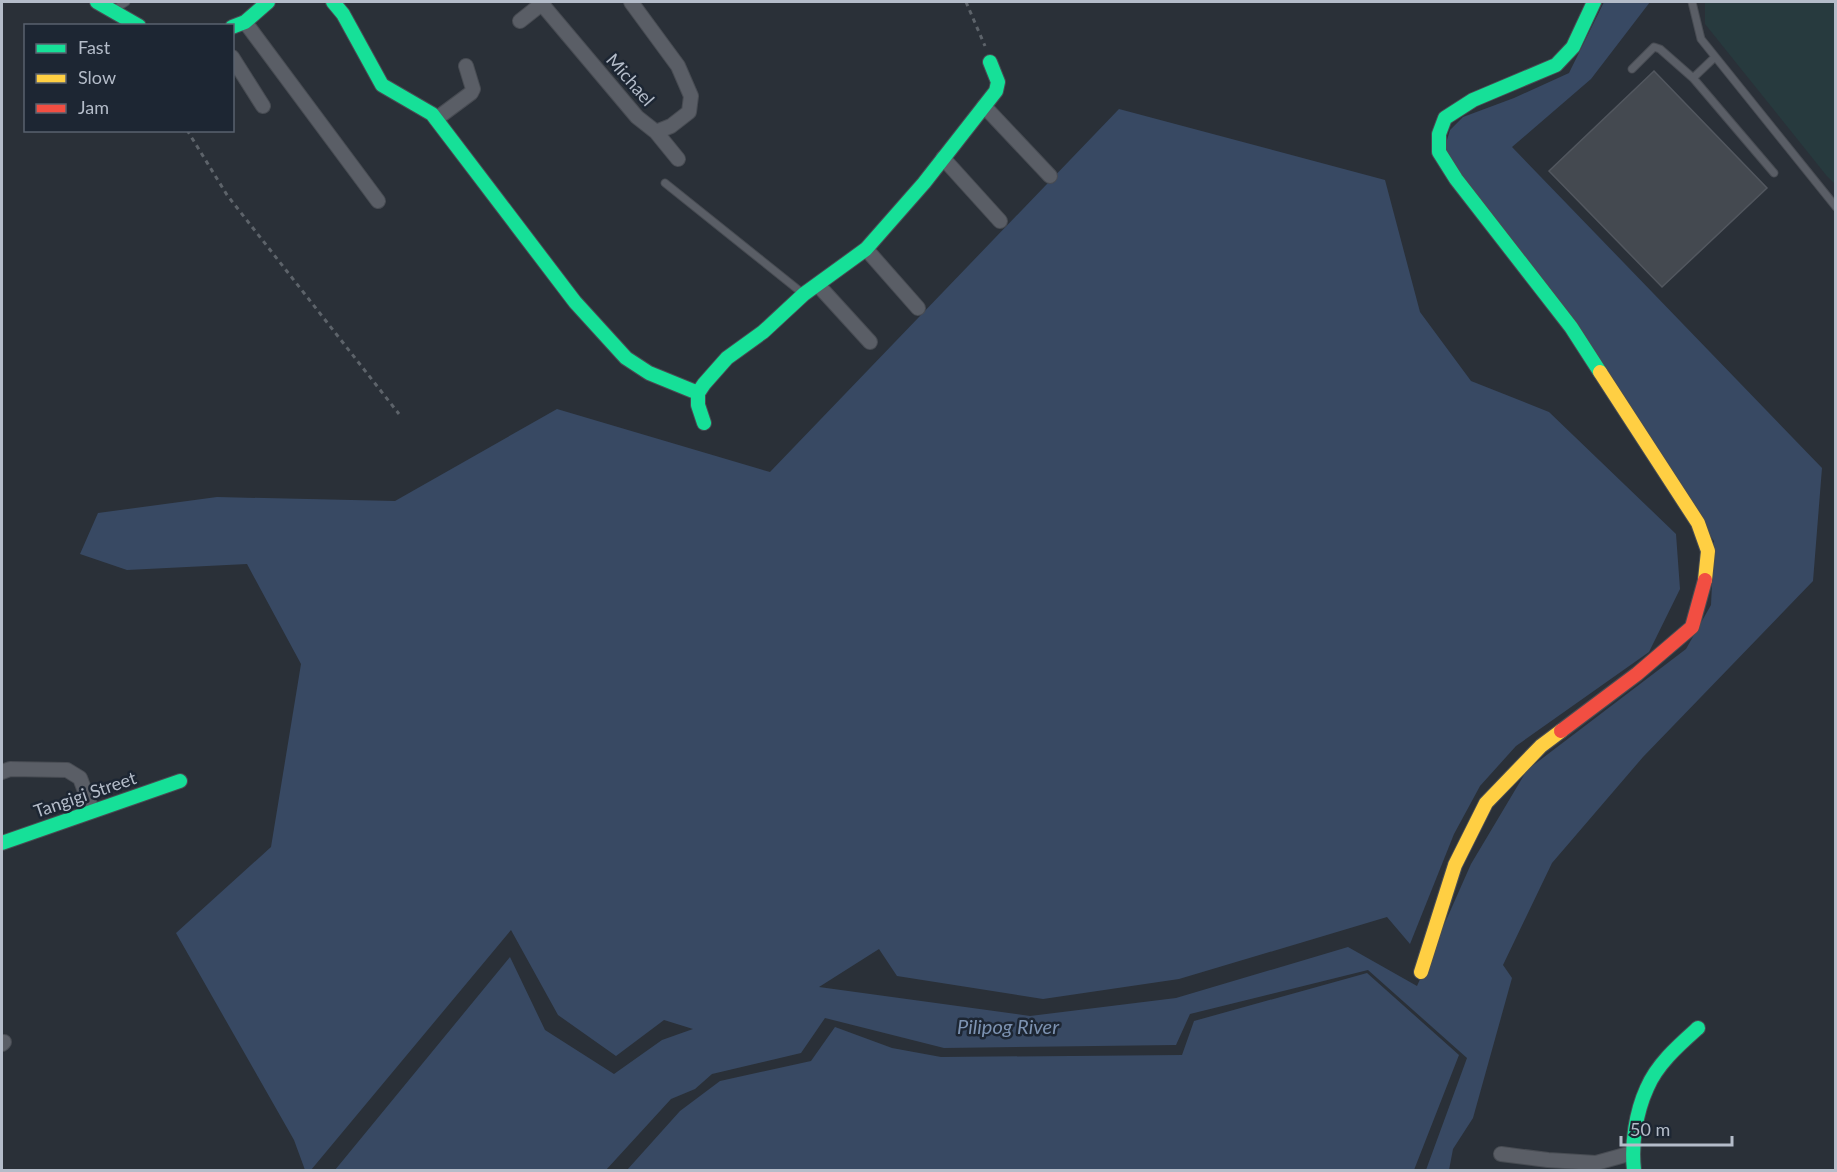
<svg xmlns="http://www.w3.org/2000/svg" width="1837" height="1172" viewBox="0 0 1837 1172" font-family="Lato,sans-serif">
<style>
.green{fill:#273a3e}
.water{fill:#384963}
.building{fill:#444950;stroke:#52575f;stroke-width:1.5}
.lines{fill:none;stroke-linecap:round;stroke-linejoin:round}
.lane-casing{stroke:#484c53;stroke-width:9}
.street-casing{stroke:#484c53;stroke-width:16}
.fast-casing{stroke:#484c53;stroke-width:16}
.slow-casing{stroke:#484c53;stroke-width:16}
.jam-casing{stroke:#484c53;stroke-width:16}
.path{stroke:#5d636a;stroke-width:3;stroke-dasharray:4.5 4.5;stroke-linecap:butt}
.lane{stroke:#5a5e66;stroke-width:7}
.street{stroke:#5a5e66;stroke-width:14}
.fast{stroke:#16e098;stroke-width:14}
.slow{stroke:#ffcf43;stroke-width:14}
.jam{stroke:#f24e42;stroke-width:14}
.labels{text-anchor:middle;stroke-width:5;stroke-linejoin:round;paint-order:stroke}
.street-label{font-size:18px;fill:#b4bcc9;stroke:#1d2633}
.water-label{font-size:20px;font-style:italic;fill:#7c92b1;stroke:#1d2633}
</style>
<rect width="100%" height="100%" fill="#2a3038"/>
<path class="green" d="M1705,2H1835V184L1826,175L1705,24Z"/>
<path class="water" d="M1604,2H1650L1591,79L1512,147L1822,468L1813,581L1643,757L1552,863L1503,965L1512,978L1473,1118L1453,1149L1449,1170H1426L1467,1058L1368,970L1190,1014L1176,1045L944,1048L825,1018L801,1053L712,1074L695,1089L671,1099L606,1170H335L510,957L545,1030L614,1074L662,1040L693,1029L664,1020L616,1056L558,1015L511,930L311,1170H305L294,1140L176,933L271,847L301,664L247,564L127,570L80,554L98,513L217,497L395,501L557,409L770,472L1119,109L1385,180L1420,312L1471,381L1549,412L1676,534L1680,589L1649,652L1516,746L1480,786L1454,834L1410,944L1387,917L1179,979L1043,999L897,976L879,949L819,987L1030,1016L1176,998L1348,947L1417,986L1471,864L1527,770L1686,649L1711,605L1714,541L1444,150L1450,130L1463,117L1514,98L1569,73Z
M1367,973L1459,1055L1414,1170H627L680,1111L720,1081L811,1061L835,1027L892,1048L941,1057L1182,1055L1194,1021Z"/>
<path class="building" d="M1654,71L1767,188L1662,287L1549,171Z"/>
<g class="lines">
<g class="lane-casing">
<path id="lane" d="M1692,2L1701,39L1836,207
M115,9L126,2
M1632,69L1654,47L1660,49L1693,78L1774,173
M1693,78L1715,57
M665,183L801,292"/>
</g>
<g class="street-casing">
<path id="street" d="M541,3L637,117L656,132L671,126L689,112L691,96L678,66L631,2
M520,21L544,2
M245,22L378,201
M232,57L263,106
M984,106L1050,176
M436,119L471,93L473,89L466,66
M656,132L678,159
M943,158L1000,221
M866,249L918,308
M818,285L870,342
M2,772L10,769L67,770L80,778L92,810
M2,1044L4,1042
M1501,1154L1548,1160L1596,1163L1632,1153"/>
</g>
<g class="fast-casing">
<path id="fast" d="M97,2L139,26
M333,2L343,14L382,85L432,114L575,302L626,358L649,373L698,393
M1594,2L1573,47L1556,65L1473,100L1445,118L1439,134V152L1456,179L1571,327L1600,372
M232,27L245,22L268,2
M704,423L698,405V393L704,384L727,358L763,332L804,294L866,249L924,183L996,91L998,82L990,62
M2,843L180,781
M1634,1170C1631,1144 1636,1112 1647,1088C1657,1064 1679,1045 1698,1028"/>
</g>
<g class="slow-casing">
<path id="slow" d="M1600,372L1698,523L1708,551L1705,580
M1421,972L1455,865L1486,803L1541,746L1561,731"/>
</g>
<g class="jam-casing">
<path id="jam" d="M1561,731L1637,674L1692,627L1705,580"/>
</g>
<path class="path" d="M966,2L985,46
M187,130L227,195L399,414"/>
<use href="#lane" class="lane"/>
<use href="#street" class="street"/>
<use href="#fast" class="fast"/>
<use href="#slow" class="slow"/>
<use href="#jam" class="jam"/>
</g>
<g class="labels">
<g class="street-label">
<text transform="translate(630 80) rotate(49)" y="6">Michael</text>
<text transform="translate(85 795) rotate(-19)" y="6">Tangigi Street</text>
</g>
<g class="water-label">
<text x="1008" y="1034">Pilipog River</text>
</g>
</g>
<rect width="1837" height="1172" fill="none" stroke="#b4bcc9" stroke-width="6"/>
<rect x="24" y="24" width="210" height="108" fill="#1d2633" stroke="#59626f" stroke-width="1.5"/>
<rect x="36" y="44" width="30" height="9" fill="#16e098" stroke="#59626f" stroke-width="1.5"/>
<text x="78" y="54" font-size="18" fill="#b4bcc9">Fast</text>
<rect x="36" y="74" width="30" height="9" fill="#ffcf43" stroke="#59626f" stroke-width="1.5"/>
<text x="78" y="84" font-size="18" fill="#b4bcc9">Slow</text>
<rect x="36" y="104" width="30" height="9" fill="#f24e42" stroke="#59626f" stroke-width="1.5"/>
<text x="78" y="114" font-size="18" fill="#b4bcc9">Jam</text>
<path d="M1621 1136v9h111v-9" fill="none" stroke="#b4bcc9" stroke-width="3"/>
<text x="1630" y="1136" font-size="18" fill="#b4bcc9" stroke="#1d2633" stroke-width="4.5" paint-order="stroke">50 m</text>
</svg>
